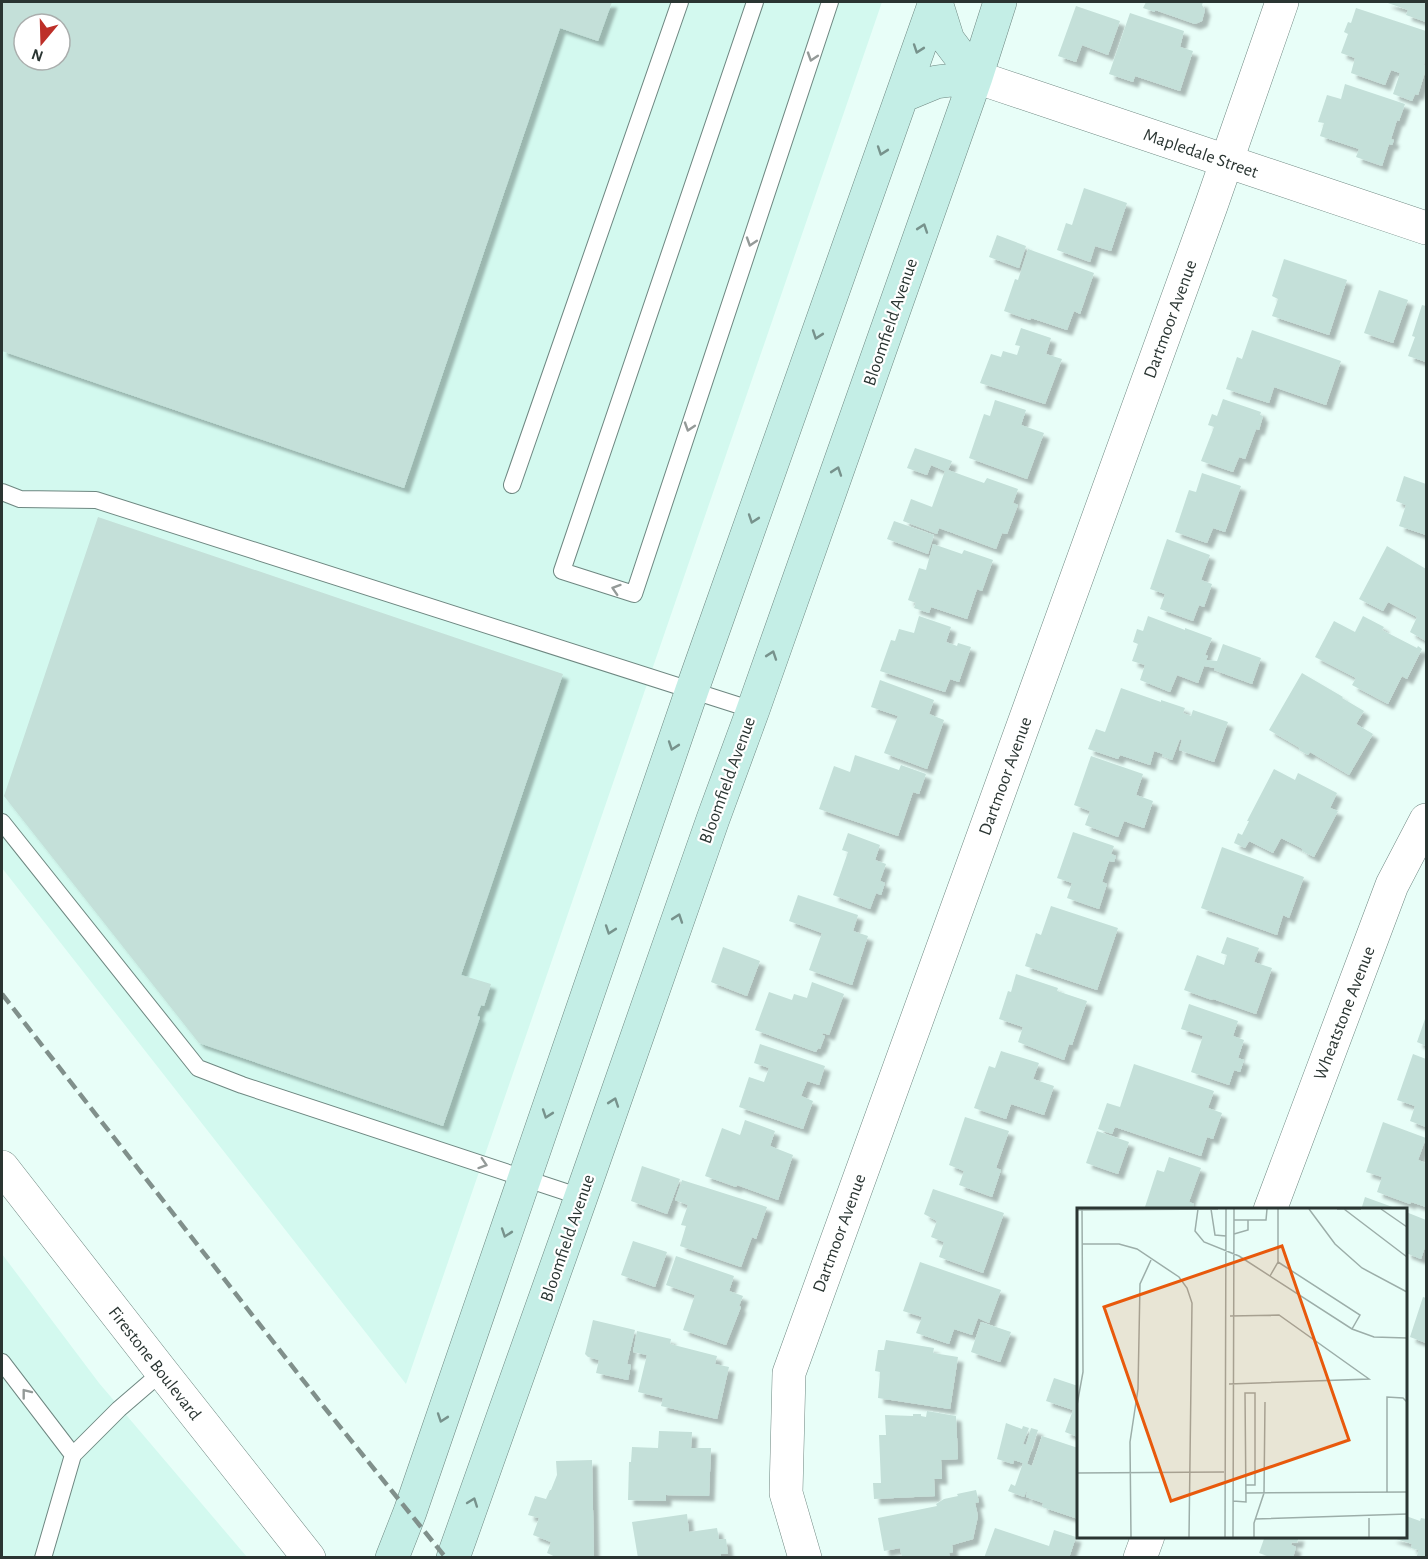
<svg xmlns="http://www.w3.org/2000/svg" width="1428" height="1559" viewBox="0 0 1428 1559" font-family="'Alegreya Sans',sans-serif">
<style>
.built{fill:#d3f9ef;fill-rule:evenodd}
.building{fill:#c4e0d9;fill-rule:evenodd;filter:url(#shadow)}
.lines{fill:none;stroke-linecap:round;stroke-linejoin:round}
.service-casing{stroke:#6e8781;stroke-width:18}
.minor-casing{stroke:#6e8781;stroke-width:34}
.tertiary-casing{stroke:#6e8781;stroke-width:34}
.secondary-casing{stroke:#6e8781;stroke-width:34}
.service{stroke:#fff;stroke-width:16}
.minor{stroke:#fff;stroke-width:33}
.tertiary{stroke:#fff;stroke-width:33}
.secondary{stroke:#c4eee6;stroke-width:33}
.rail{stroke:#80908b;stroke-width:4.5;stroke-dasharray:12 6;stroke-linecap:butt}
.oneway{stroke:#77928c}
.oneway2{stroke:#949a98}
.labels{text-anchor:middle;stroke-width:4.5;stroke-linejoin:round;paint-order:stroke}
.street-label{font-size:18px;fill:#2a3532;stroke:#fff}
.inset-road{fill:none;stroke:#9caea9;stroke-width:1.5}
.view{fill:#e8590c;fill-opacity:0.15;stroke:#e8590c;stroke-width:3}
.inset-edge{fill:none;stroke:#2a3532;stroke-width:3}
</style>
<defs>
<filter id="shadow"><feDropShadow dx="5.5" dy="5.5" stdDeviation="1.5" flood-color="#0004"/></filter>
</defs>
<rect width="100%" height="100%" fill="#e8fef8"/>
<path class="built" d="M2,2H882L406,1384L2,868ZM24,24H60V60H24Z
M2,1254L99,1383L247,1557H2Z"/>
<path class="building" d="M2,2H612L598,41L560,28L404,488L2,351ZM24,24H60V60H24Z
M1146,2H1203L1202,5L1205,10L1202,21L1195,24L1155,10V12L1143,8Z
M1385,2H1426V22L1406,15L1408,10Z
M1076,6L1120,21L1108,55L1082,45L1076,62L1058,56Z
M1356,8L1426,31V57L1424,65H1426V69L1418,95L1415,94L1412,101L1393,94L1400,73L1391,70L1385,85L1351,73L1355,58L1341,53L1348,34L1344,32L1348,22L1351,23Z
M1130,13L1184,31L1180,47L1193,51L1180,91L1135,76L1133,82L1109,74Z
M1345,84L1405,104L1399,121L1397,120L1391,139L1394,140L1392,145L1389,144L1382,166L1356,157L1359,149L1320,136L1324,123L1318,122L1327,95L1341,99Z
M1084,188L1127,203L1111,251L1095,246L1090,262L1057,250L1066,223L1072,225Z
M997,235L1026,246L1019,268L989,257Z
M1028,249L1094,273L1080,314L1074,311L1067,330L1031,318L1030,320L1004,311L1015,279L1018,280Z
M1284,259L1347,280L1329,335L1272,316L1278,299L1272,296Z
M1379,290L1408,300L1393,343L1364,333Z
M1422,305L1426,306V362L1408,356L1415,337L1412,336Z
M1021,328L1051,338L1046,354L1062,359L1045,404L980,383L991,354L1001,357L1003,351L1017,355L1020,346L1015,345Z
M1252,330L1341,361L1326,405L1274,387L1269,403L1226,389L1237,357L1242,359Z
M1223,399L1261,412L1260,415L1263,416L1259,430L1256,429L1245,459L1239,457L1233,472L1201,461L1214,427L1208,425L1212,414L1217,416Z
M995,400L1026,410L1021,425L1044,433L1027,479L969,458L984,414L990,416Z
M915,448L952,461L948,470L984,483L987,478L1018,489L1013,503L1018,505L1007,534L1002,533L996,549L939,528L937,534L903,521L911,499L932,507L945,471L931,465L927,475L907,468Z
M1202,473L1241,486L1225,532L1213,528L1207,543L1175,532L1189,490L1196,492Z
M1404,476L1426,484V535L1399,526L1406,505L1396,501Z
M98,517L563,674L461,975L491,984L484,1006L481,1005L477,1016L480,1017L443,1126L199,1043L4,796Z
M894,521L934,535L928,554L887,539Z
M1167,539L1210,555L1201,580L1212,584L1204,607L1199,605L1193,621L1160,609L1165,594L1150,589Z
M933,544L962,554L964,550L993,560L982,591L977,589L967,619L931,607L929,613L914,608L916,603L908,600L919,568L926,570Z
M1387,546L1426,569V641L1410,632L1417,617L1388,602L1383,611L1359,599Z
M919,616L951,627L946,642L957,646L958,643L971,647L959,682L950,679L945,692L880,671L891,640L895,641L899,629L914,633Z
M1148,616L1185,630V628L1212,638L1205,655L1208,656L1206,660L1217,661L1223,644L1261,658L1252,684L1214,670L1215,668L1204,666L1198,683L1177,675L1170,692L1140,680L1145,665L1132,661L1138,644L1133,642L1137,629L1143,631Z
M1363,616L1384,627L1382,630L1417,648L1418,646L1422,649L1407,679L1402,676L1388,704L1352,685L1356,678L1315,657L1334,621L1355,632Z
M1302,673L1343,697L1342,698L1364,711L1356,724L1373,734L1349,775L1310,752L1308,755L1299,750L1300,748L1269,730Z
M880,680L934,700L929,714L944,720L927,769L884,753L898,716L871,707Z
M1121,688L1161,702V700L1185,708L1183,713L1191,716L1193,710L1228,722L1214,762L1179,750L1182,740L1180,739L1172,760L1162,756L1163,754L1154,751L1150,765L1120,755L1118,759L1088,749L1096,729L1105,732Z
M855,755L899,770L901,765L926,774L919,794L913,792L898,836L819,809L834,766L850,772Z
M1091,756L1143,774L1136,795L1153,801L1144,828L1124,821L1118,837L1085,825L1090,811L1074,805Z
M1274,769L1295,780L1298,773L1337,793L1330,808L1338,811L1314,857L1302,851L1303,849L1281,838L1273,853L1249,841L1245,848L1234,843L1238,833L1242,835L1249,821H1247Z
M1073,832L1114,846L1111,854L1116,856L1114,862L1109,861L1102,882L1107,884L1099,909L1067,898L1072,883L1057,878Z
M848,833L880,845L875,860L886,864L880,881L885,883L881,895L876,893L870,909L833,895L848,852L842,850Z
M1222,847L1304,877L1289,918L1283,915L1277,935L1201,908Z
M798,895L858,915L853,931L868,936L852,985L809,970L822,933L789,921Z
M1051,906L1118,928L1097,990L1025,966L1036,933L1041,935Z
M1227,937L1259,948L1254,962L1272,968L1256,1014L1213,999L1212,1000L1184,990L1197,955L1224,965L1227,955L1221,953Z
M723,947L760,961L747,996L711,982Z
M1016,974L1058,988L1057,991L1087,1001L1072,1045L1069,1044L1064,1060L1018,1042L1023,1027L999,1019L1008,991L1011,992Z
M812,982L844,994L829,1035L823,1033L822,1035L825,1036L820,1049L818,1048L816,1052L755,1030L769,992L792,1000L794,994L807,998Z
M1189,1004L1238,1021L1233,1036L1244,1040L1238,1058L1244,1060L1240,1072L1234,1070L1229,1085L1191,1072L1203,1036L1181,1029Z
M1426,1016V1046L1417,1042Z
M760,1044L825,1066L819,1085L807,1081L801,1096L813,1101L803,1129L739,1107L749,1077L764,1082L769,1068L754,1063Z
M1001,1051L1039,1063L1033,1079L1054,1086L1044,1115L1011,1104L1006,1119L974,1108L989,1066L995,1068Z
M1413,1054L1426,1059V1127L1410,1121L1415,1106L1397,1100Z
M1134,1064L1214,1091L1208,1108L1222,1113L1213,1139L1207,1137L1201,1156L1115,1127L1112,1134L1098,1129L1107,1103L1120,1107Z
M965,1117L1009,1131L996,1168L1001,1170L992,1197L959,1185L964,1171L949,1165Z
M745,1120L775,1131L770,1146L793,1155L778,1200L737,1185L736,1187L705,1176L722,1128L740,1135Z
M1383,1122L1426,1138L1418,1160L1426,1163V1207L1411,1202L1410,1204L1377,1192L1382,1177L1366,1172Z
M1097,1131L1129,1142L1118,1174L1086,1163Z
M1169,1157L1201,1168L1189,1202L1194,1204L1192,1210H1144L1157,1170L1164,1172Z
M642,1166L680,1179L667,1214L631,1201Z
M682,1180L767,1207L756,1239L752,1237L741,1267L680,1246L686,1226L681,1225L688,1205L675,1200Z
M933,1189L1004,1213L983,1273L939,1257L944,1242L931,1237L937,1221L924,1214Z
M1365,1197L1398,1209V1210H1361Z
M1406,1212L1426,1220V1244L1421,1259L1406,1253Z
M633,1241L667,1252L655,1287L621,1275Z
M676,1256L734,1276L729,1291L743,1296L739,1306L741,1307L726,1345L683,1330L695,1295L666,1285Z
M920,1262L1001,1290L989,1323L978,1318L972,1335L954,1329L949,1344L916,1333L922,1317L903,1311Z
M1423,1297L1426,1298V1343L1410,1337Z
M593,1320L635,1330L627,1364L631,1365L628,1380L596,1373L599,1360L588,1357L585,1354Z
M981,1322L1011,1332L1000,1362L971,1352Z
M637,1331L671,1339L670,1344L717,1356L715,1364L729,1367L717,1419L661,1406L663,1398L638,1392L647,1355L633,1352Z
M886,1340L934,1348L933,1353L958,1357L950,1409L878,1398L880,1372L875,1371L878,1350H884Z
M1054,1378L1078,1386V1437L1065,1432L1073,1410L1046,1401Z
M927,1411L956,1416L958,1459L941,1460L942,1479H934L935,1496L874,1499L873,1483H881L879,1435H886L885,1415L913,1416V1414H921V1416L926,1417Z
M1006,1423L1022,1429L1023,1426L1029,1428L1023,1444L1026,1445L1031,1428L1038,1430L1027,1464L1032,1466L1042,1436L1078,1448V1519L1042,1507L1043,1503L1026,1497L1027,1492H1026L1024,1497L1008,1491L1011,1484L1015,1486L1023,1463L1014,1460L1013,1464L997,1459Z
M659,1431L692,1432L691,1448H711L709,1496L666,1495V1501L628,1500L629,1462H631L632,1447L658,1448Z
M592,1460L594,1558H558L547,1553L551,1542L533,1535L539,1518L528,1515L535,1496L546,1499L550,1490H551L557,1475L556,1461Z
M976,1490L979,1502L975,1503L978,1516L973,1539L952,1545L953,1552L949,1553L950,1558H902L900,1548L884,1551L878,1518L937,1506L936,1504L944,1499L958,1496L957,1494Z
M687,1514L689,1532L717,1528L719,1539H726L728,1554H721V1558H638L632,1522Z
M1406,1516L1420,1521L1421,1518L1426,1519V1558H1416L1419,1550L1411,1548L1412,1544L1390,1537L1406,1536Z
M995,1528L1049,1546L1054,1530L1076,1537L1069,1558H984Z
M1265,1536H1299L1297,1543L1292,1542L1291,1545L1296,1547L1293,1558H1273L1259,1553Z"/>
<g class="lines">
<g class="service-casing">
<path id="service" d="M755,2L562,571L634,594L830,2
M512,485L680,2
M2,492L20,499L96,500L753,710
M2,822L198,1068L242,1085L581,1197
M2,1362L73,1455
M43,1558L73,1455L119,1409L162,1372"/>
</g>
<g class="minor-casing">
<path id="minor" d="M1270,1210L1392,885L1426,820
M805,1558L786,1493L789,1373L1211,206L1282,2
M1140,1558L1148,1536"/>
</g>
<g class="tertiary-casing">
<path id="tertiary" d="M976,77L1426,228
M2,1167L162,1372L309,1558"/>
</g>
<g class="secondary-casing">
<path id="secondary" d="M936,2L948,40L976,77
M902,96L936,82L976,77
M392,1558L410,1512L692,690L935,2
M453,1558L581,1197L713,819L753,710L976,77L1000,2"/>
</g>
<use href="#service" class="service"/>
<use href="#minor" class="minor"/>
<use href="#tertiary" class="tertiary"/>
<use href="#secondary" class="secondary"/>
<path class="rail" d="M2,994L324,1407L446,1558"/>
</g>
<defs><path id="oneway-chevron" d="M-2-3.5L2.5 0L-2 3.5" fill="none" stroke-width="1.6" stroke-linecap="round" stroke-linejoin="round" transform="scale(1.5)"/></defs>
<g class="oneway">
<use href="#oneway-chevron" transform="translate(918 49) rotate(109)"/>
<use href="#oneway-chevron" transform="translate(882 151) rotate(109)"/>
<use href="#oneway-chevron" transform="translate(923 228) rotate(-71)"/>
<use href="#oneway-chevron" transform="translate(817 335) rotate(109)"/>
<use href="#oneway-chevron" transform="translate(837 471) rotate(-71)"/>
<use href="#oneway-chevron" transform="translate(753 519) rotate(109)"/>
<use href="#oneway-chevron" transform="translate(772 655) rotate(-71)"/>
<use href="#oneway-chevron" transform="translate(673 746) rotate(109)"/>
<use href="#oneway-chevron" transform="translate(678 918) rotate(-71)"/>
<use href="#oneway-chevron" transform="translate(610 930) rotate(109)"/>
<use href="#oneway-chevron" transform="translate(614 1102) rotate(-71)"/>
<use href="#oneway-chevron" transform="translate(547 1114) rotate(109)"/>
<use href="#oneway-chevron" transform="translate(506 1233) rotate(109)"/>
<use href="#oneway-chevron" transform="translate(442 1418) rotate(109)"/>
<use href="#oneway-chevron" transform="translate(473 1502) rotate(-70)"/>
</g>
<g class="oneway2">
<use href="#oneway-chevron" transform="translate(812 57) rotate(108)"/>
<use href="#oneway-chevron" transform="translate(751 242) rotate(108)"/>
<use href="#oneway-chevron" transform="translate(689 427) rotate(108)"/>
<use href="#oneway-chevron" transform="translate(616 589) rotate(-162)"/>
<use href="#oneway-chevron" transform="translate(483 1164) rotate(18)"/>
<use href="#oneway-chevron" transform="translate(26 1393) rotate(-128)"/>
</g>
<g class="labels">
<g class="street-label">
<text transform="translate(1201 153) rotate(19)" y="6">Mapledale Street</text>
<text transform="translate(1170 319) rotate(-70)" y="6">Dartmoor Avenue</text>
<text transform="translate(890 322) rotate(-71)" y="6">Bloomfield Avenue</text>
<text transform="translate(1005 776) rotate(-70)" y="6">Dartmoor Avenue</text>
<text transform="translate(727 780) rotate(-70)" y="6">Bloomfield Avenue</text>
<text transform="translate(1344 1013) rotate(-69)" y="6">Wheatstone Avenue</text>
<text transform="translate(839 1233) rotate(-70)" y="6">Dartmoor Avenue</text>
<text transform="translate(567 1238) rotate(-71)" y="6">Bloomfield Avenue</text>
<text transform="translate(155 1363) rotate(52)" y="6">Firestone Boulevard</text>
</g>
</g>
<g transform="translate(1077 1208)">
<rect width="330" height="330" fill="#e8fef8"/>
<path class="inset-road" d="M121,1L118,23L127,34L162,48L275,121L297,129L330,130M134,1L138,27L149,28M232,1L258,36L285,60L330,84M260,1H284M267,1L330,49M304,1L330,19M0,2L141,1M157,12H189L190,1M157,26L171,22V12M5,36H42L60,41L102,69L110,80L115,95L112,329M201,54L283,107L275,121M193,68L201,54V1M152,176L292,171L202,107L153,108M0,197L6,164L5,1M0,265L147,264M310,284V189L326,190L330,194M169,285L330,284M156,293L169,294L168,185H178V277H169M292,310V329M178,311L330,306M54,329L53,234L61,181L63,76L74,52M148,329L149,1M156,329L157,1M177,329V315L187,285L188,194"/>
<path class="view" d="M205,38L272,232L94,293L27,99Z"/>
<rect width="330" height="330" class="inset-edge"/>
</g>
<rect width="1428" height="1559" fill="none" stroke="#2a3532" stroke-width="6"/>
<g transform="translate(42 42) rotate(199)"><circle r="28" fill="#ffffff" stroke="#aaaead" stroke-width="1.5"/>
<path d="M0-4.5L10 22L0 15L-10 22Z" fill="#bd2f28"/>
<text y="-9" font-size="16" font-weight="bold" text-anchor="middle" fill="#2a3532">N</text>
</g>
</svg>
